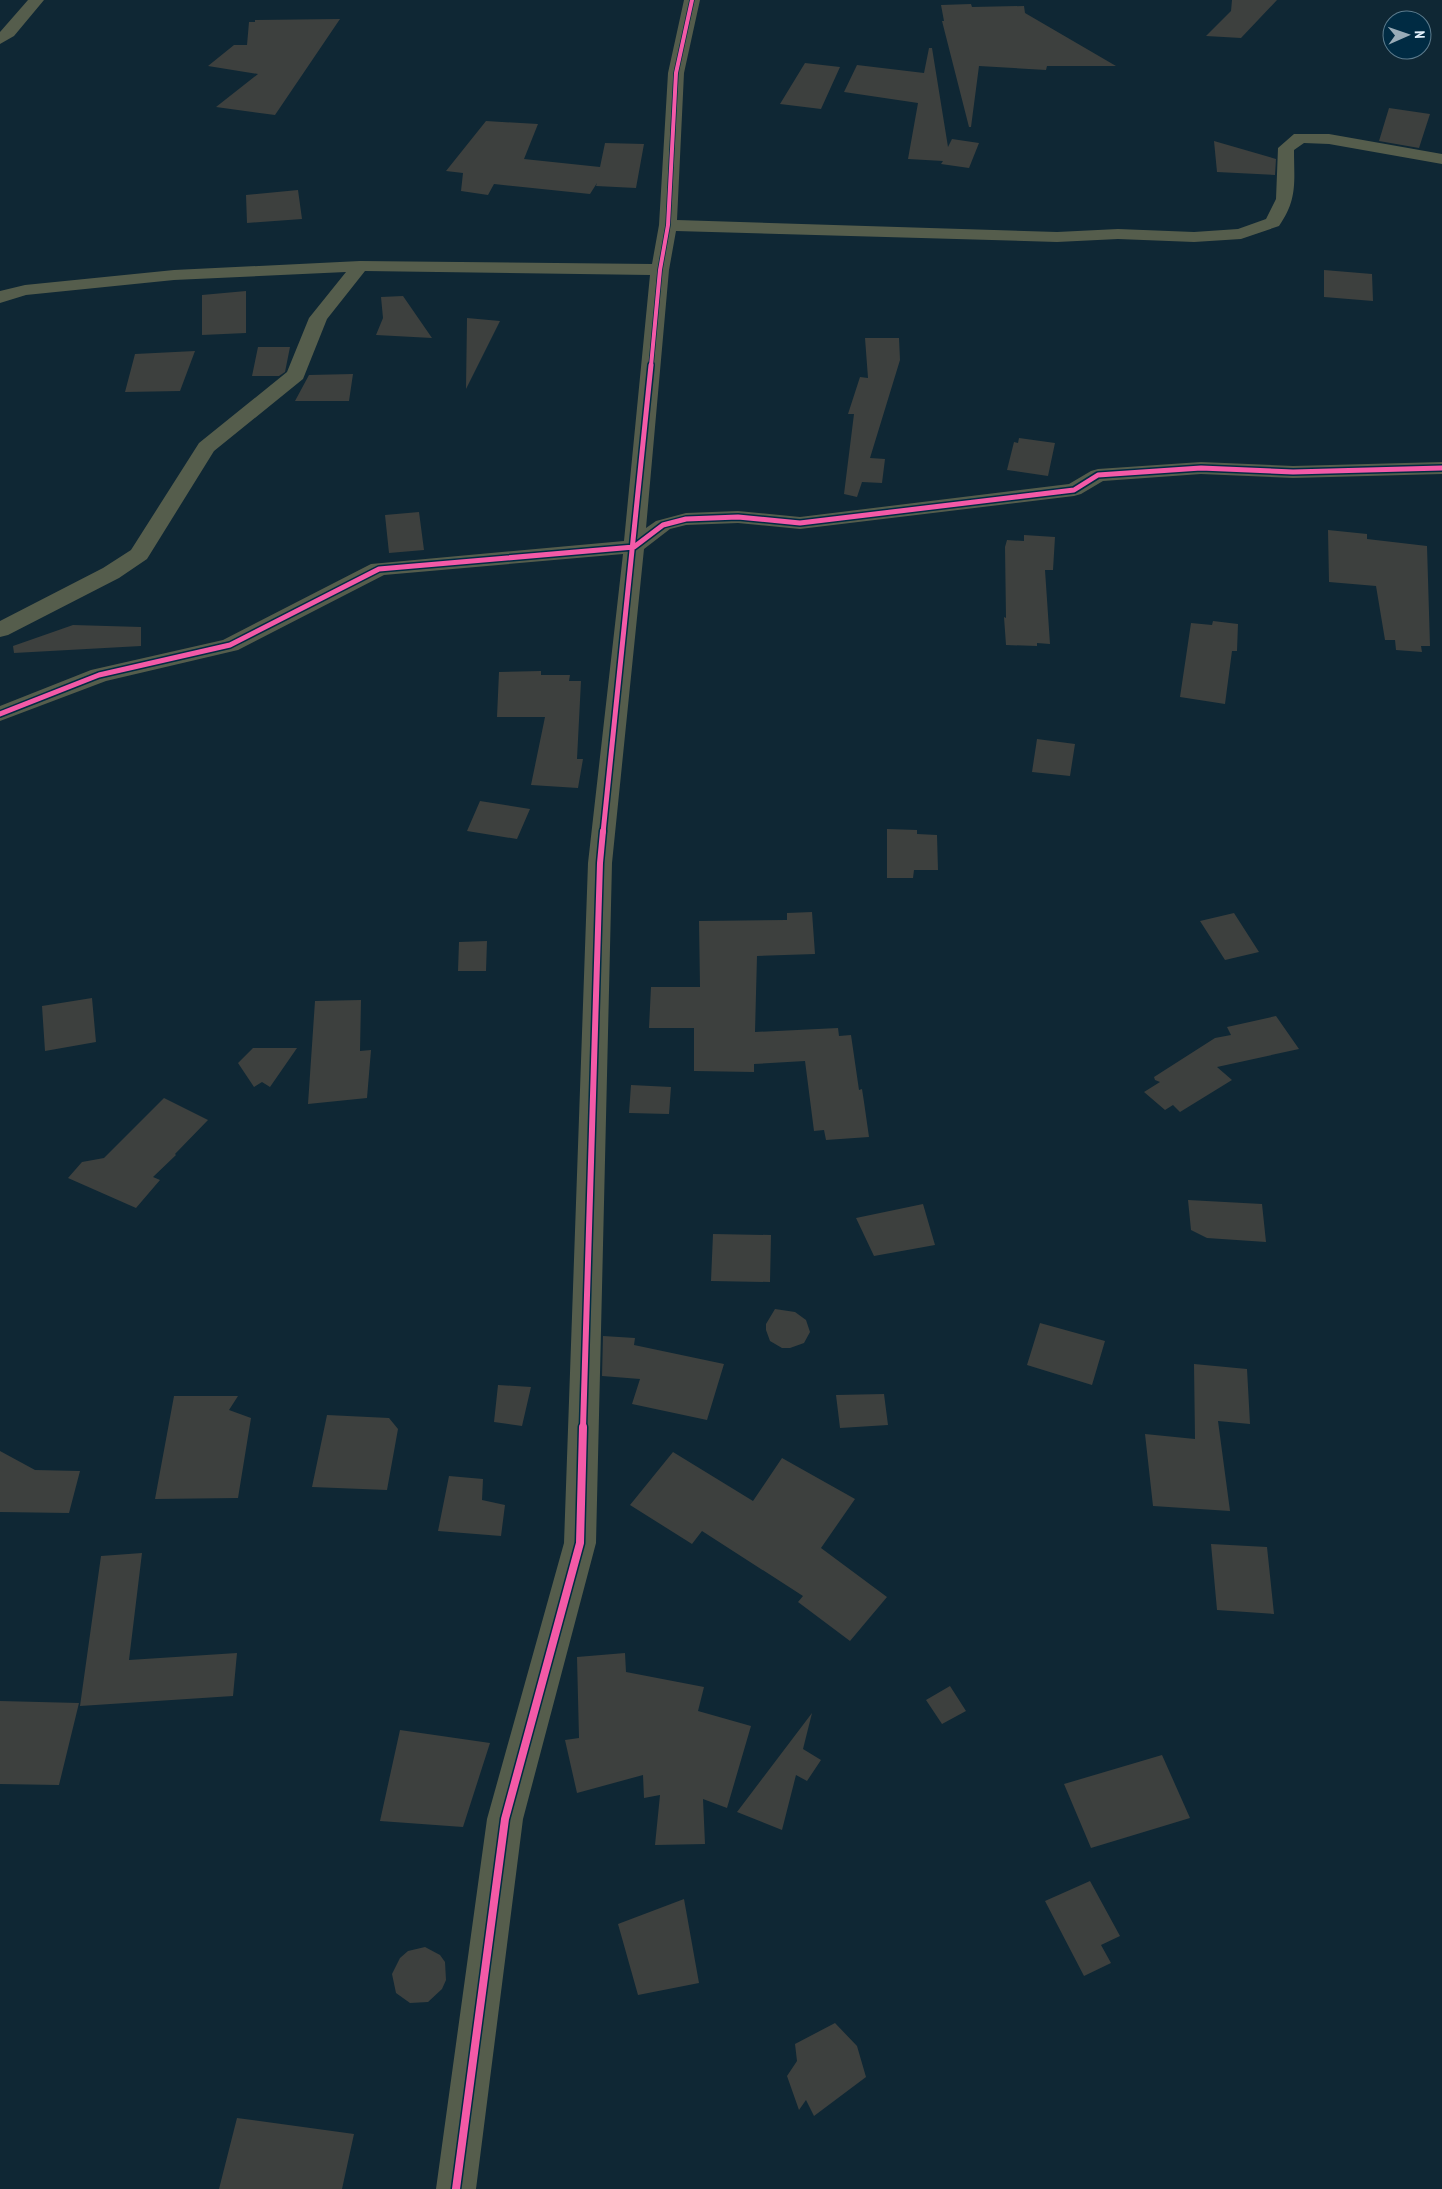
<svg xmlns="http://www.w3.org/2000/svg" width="1442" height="2189" viewBox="0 0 1442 2189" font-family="'PT Sans Narrow',sans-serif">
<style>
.building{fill:#3d403e}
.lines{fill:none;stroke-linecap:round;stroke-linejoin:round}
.minor{fill:#555d4c;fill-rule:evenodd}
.cycleway-far3-casing{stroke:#002b43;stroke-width:5.5}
.cycleway-far2-casing{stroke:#002b43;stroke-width:8}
.cycleway-far1-casing{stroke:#002b43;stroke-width:9}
.cycleway-casing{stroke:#002b43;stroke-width:11}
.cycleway-far3{stroke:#f35aa7;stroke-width:4}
.cycleway-far2{stroke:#f35aa7;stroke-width:5}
.cycleway-far1{stroke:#f35aa7;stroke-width:6}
.cycleway{stroke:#f35aa7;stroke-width:8}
</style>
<rect width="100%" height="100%" fill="#0f2734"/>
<path class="building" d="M1232,0H1277L1241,38L1206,36L1231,11Z
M971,4L972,7L1024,6L1025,13L1116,66H1047L1046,70L979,66L971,127H969L942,21H944L941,5Z
M340,19L275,115L216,107L258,74L208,66L234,45H247L249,22H255V20Z
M929,48H932L948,147L952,139L979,143L969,168L941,164L943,161L908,159L918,103L844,92L857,65L924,73Z
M805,63L840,67L821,109L780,104Z
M1389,108L1430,114L1419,148L1379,141Z
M486,121L538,124L524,159L600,167L605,143L644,144L636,188L596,186L597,183L590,194L494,184L488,195L461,191L463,173L446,171Z
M1214,141L1276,159L1275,175L1217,172Z
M298,190L302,219L247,223L246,195Z
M1324,270L1372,274L1373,301L1324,297Z
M246,291V333L202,335V295Z
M403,296L432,338L376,335L383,318L381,297Z
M467,318L500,321L466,389Z
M865,338H899L900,360L870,458L885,459L882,483L862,482L857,497L844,494L854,414H848L860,377L868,378Z
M258,347H290L285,372L279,376H252Z
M195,351L180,391L125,392L135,354Z
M353,374L349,401H295L309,375Z
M1019,438L1055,443L1048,476L1007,470L1014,442L1018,443Z
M419,512L424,550L389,553L385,515Z
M1328,530L1367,534V539L1427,546L1430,646H1421L1422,652L1396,650L1395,640H1385L1376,586L1329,582Z
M1024,535L1055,537L1053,570H1045L1050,644L1037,643V646L1006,645L1004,617L1006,618L1005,547L1007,540L1024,541Z
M1213,621L1238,624L1237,651H1232L1225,704L1180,697L1191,623L1212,625Z
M73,625L141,627V646L14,653L13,646Z
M541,671V675H570L569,681H581L577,759H583L578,788L531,785L545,717H497L499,672Z
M1037,739L1075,744L1070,776L1032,772Z
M480,801L530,809L517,839L467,831Z
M887,829L917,830V834L937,835L938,870H914L913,878H887Z
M812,912L815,954L757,956L755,1032L838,1028L839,1036L851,1035L859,1090L862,1089L864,1102L869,1137L826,1140L824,1130L814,1131L805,1061L754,1064V1072L694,1071V1028H649L651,987H700L699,921L787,920V913Z
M1234,913L1259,952L1225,960L1200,921Z
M487,941L486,971H458L459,942Z
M92,998L96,1042L45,1051L42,1006Z
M361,1000L360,1051L371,1050L367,1098L308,1104L315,1001Z
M1276,1016L1299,1049L1217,1067L1232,1080L1180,1112L1173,1105L1165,1110L1144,1092L1160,1082L1155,1080L1154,1077L1215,1038L1231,1035L1227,1027Z
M253,1048H297L270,1087L262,1082L254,1087L238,1063Z
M631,1085L671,1087L669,1114L629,1113Z
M164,1098L208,1120L175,1154L176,1155L153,1177L160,1180L136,1208L68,1178L82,1162L104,1158Z
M1188,1200L1262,1204L1266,1242L1207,1238L1191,1230Z
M923,1204L935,1245L874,1256L856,1218Z
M713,1234L771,1235L770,1282L711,1281Z
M775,1309L795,1312L806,1320L810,1332L804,1343L790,1348H782L770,1341L766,1330V1324Z
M1040,1323L1105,1341L1092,1385L1027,1365Z
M603,1336L635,1338L634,1345L724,1364L707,1420L632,1404L640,1379L602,1376Z
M1194,1364L1247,1369L1250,1424L1218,1421L1230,1511L1153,1506L1145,1434L1195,1439Z
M498,1385L531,1387L522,1426L494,1422Z
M884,1394L888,1425L840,1428L836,1395Z
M174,1396H238L229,1410L251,1418L238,1498L155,1499Z
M327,1415L389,1418L398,1429L387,1490L312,1487Z
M0,1451L35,1470L80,1471L69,1513L0,1512Z
M673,1452L753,1501L782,1458L855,1499L821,1548L887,1597L850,1641L798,1602L803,1596L702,1531L692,1544L630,1505Z
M449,1476L483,1479L482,1500L505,1505L501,1536L438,1531Z
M1211,1544L1267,1547L1274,1614L1217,1610Z
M142,1553L129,1660L237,1653L233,1696L80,1706L101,1556Z
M625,1653L626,1672L704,1687L698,1711L751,1726L727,1808L703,1799L705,1844L655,1845L660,1795L644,1798L643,1775L577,1793L565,1740L579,1738L577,1657Z
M950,1686L966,1711L942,1724L926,1700Z
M0,1701L79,1703L59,1785L0,1784Z
M812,1713L803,1749L821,1760L807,1781L796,1775L782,1830L737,1812Z
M400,1730L490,1743L463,1827L380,1821Z
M1162,1755L1190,1818L1091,1848L1064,1784Z
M1090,1881L1120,1936L1101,1945L1111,1963L1084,1976L1045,1901Z
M684,1899L699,1983L638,1995L618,1924Z
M425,1947L440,1955L445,1962L446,1980L442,1989L428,2002L410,2003L396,1993L392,1974L400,1958L408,1951Z
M835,2023L857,2046L866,2077L814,2116L806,2100L799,2110L787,2076L797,2061L795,2044Z
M237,2118L354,2134L342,2189H219Z"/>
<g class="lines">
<path class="minor" d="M28,0H44L14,36L0,44V32Z
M684,0H700L684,73L677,220L1057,232L1118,229L1194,232L1238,229L1266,219L1276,199L1278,148L1294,134H1329L1442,154V164L1329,144L1304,143L1294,150C1294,181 1298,199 1279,226L1241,239L1194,242L1118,239L1057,242L676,231L669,270L646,528L656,521L686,513L738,511L800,517L1069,484L1091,471L1098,469L1201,462L1293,466L1442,462V474L1293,478L1201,474L1103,481L1081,494L1074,496L800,529L738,523L686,525L670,529L644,549L612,863L596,1543L523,1819L476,2189H436L487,1819L564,1543L588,863L623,554L384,575L238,650L106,681L0,721V706L91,670L223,640L371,564L624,541L650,275L365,271L327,319L303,379L214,451L147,559L119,578L8,635L0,637V621L103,568L131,550L199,443L287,372L309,318L346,272L174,280L26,295L0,303V291L25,285L174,270L360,261L652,264L659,225L668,73Z"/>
<g class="cycleway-far3-casing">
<path id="cycleway-far3" d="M651,366L660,270L668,225L676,73L692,0"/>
</g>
<g class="cycleway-far2-casing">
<path id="cycleway-far2" d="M0,714L99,675L230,645L379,569L634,547L663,525L686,519L738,517L800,523L1074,490L1098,475L1201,468L1293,472L1442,468
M603,833L651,365"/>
</g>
<g class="cycleway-far1-casing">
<path id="cycleway-far1" d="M583,1428L600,863L603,831"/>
</g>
<g class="cycleway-casing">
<path id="cycleway" d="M456,2189L505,1819L580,1543L583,1427"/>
</g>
<use href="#cycleway-far3" class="cycleway-far3"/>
<use href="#cycleway-far2" class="cycleway-far2"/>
<use href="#cycleway-far1" class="cycleway-far1"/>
<use href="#cycleway" class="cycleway"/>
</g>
<g transform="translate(1407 35) rotate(88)"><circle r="24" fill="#002b43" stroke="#5b7b8d"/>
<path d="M0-4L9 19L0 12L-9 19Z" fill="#99abb7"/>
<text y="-8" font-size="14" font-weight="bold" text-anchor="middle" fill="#e4f2fd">N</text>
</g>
</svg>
